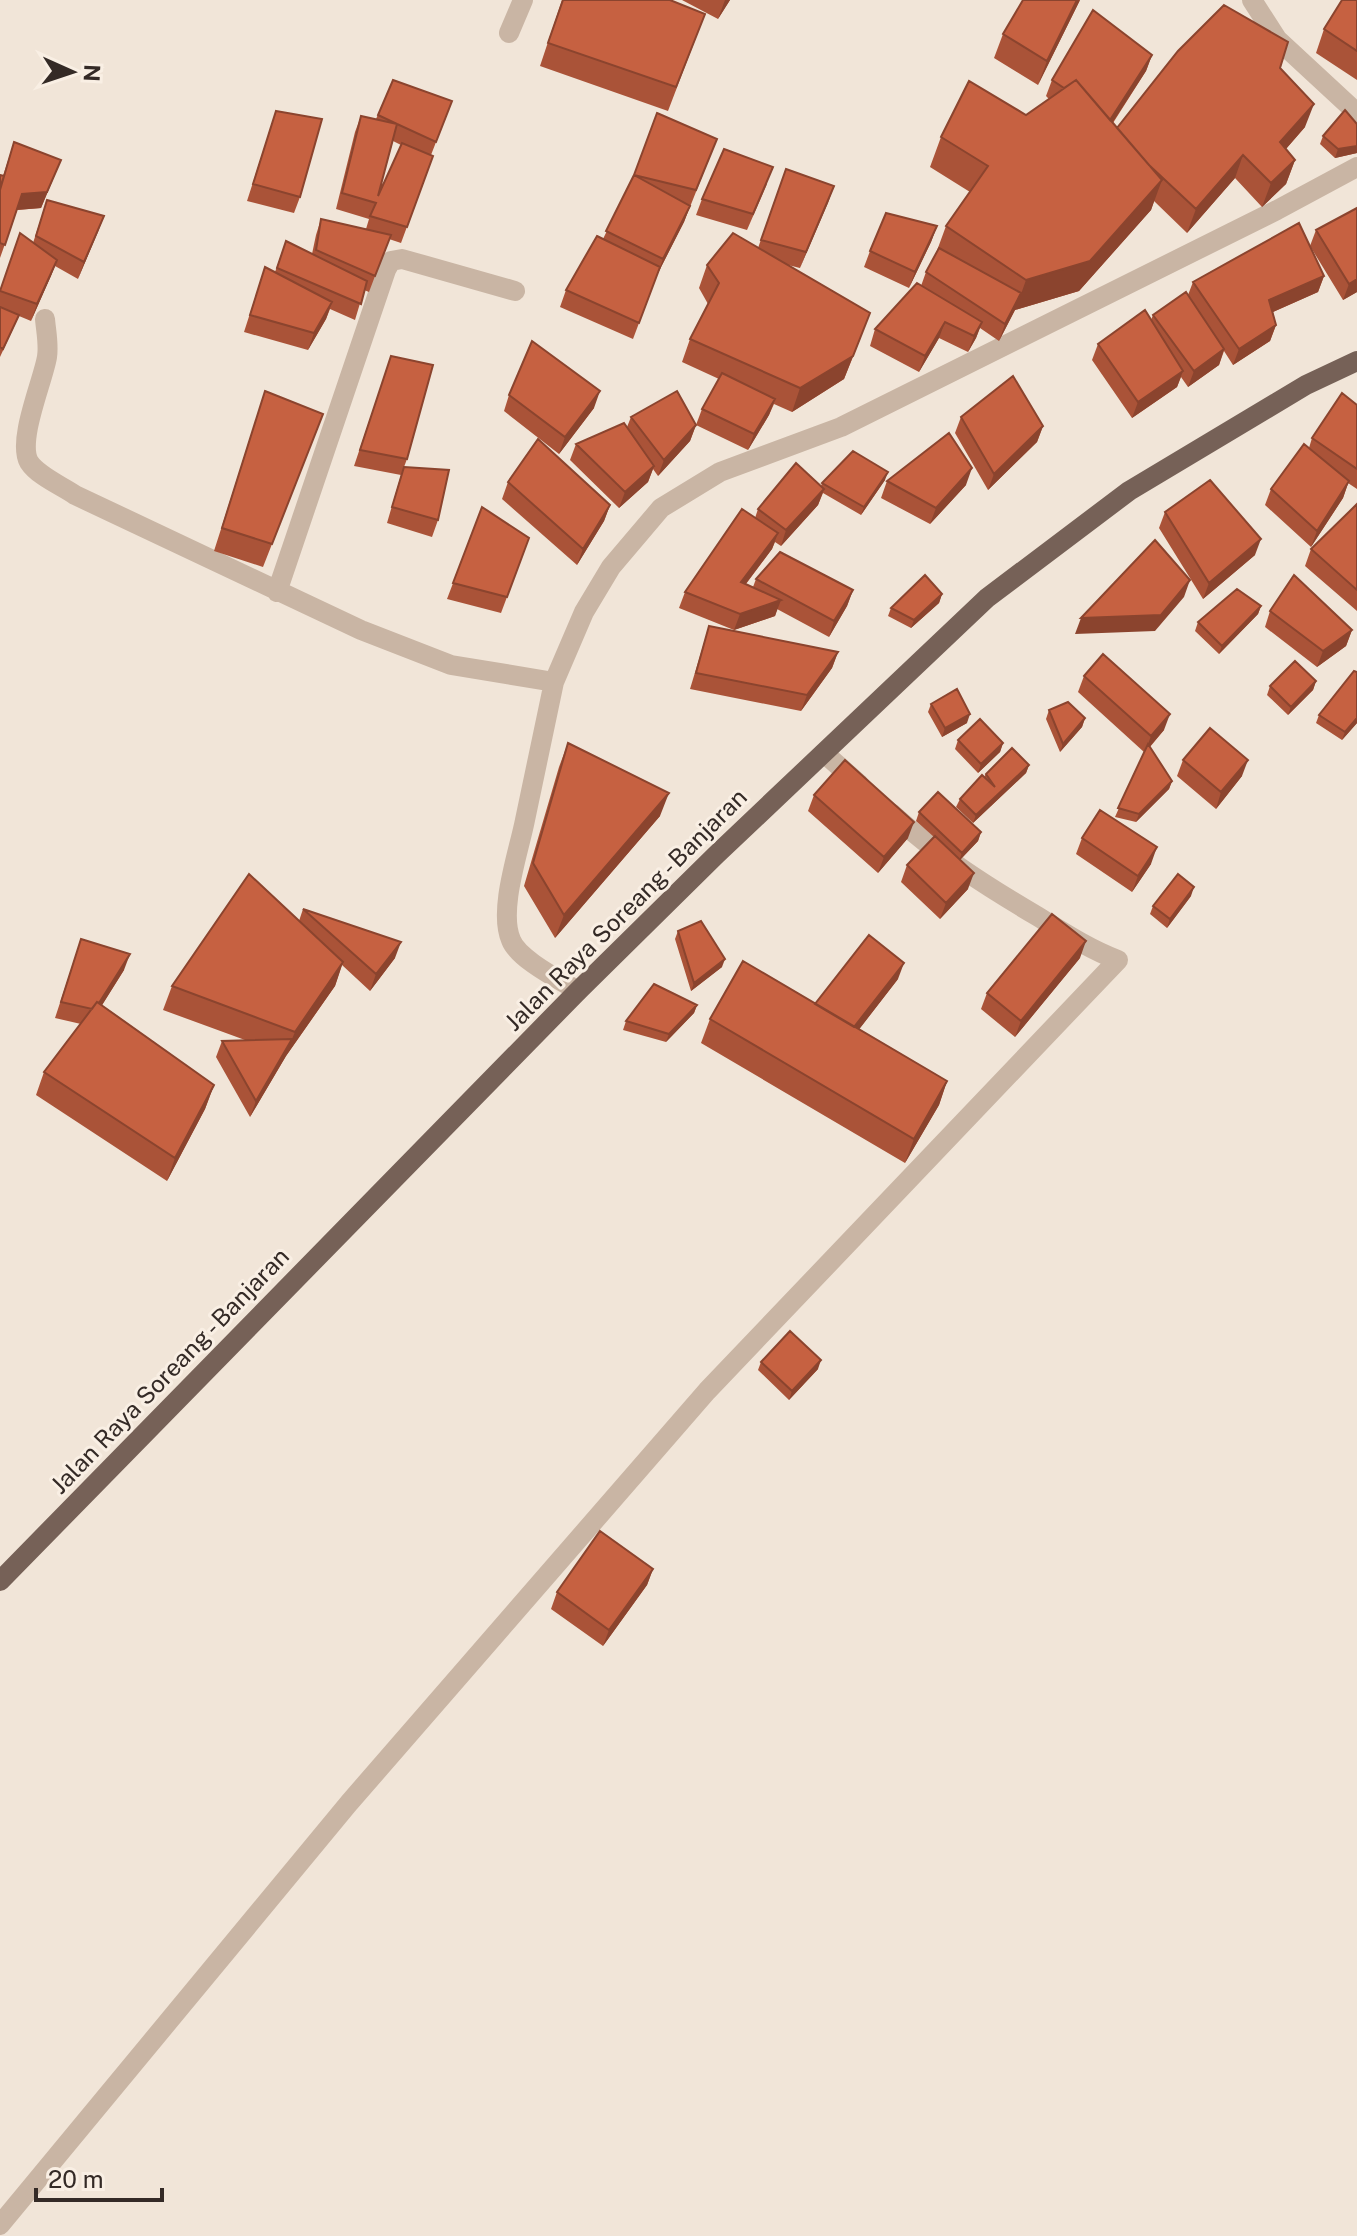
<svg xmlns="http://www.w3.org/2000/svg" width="1357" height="2236" viewBox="0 0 1357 2236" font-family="'Public Sans',sans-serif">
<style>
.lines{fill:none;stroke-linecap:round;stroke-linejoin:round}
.minor{stroke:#c9b5a4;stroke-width:20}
.major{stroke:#766157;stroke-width:20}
.wall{fill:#aa5338;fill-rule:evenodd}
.shaded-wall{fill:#8b442e}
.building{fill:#c66141;stroke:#8b442e;stroke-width:2}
.labels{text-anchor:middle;stroke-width:6;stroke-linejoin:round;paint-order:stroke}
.street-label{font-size:24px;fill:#342a26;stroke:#f9efe4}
</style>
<rect width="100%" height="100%" fill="#f1e5d8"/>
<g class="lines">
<path class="minor" d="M1252,0L1277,39L1357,113
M509,33L523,0
M45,319C46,331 49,345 47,357C43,381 17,440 29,462C38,476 62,486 75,495L361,630L451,665L554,682L584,612L611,567L661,508L720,472L841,427L1277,210L1357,167
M277,592L386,270L391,261L402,259L515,291
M554,682C544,728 535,774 525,820C519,851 498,910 511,940C518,959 560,980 578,991
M824,753L859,784
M0,2225L349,1803L707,1391L1118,960C1089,949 1063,932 1037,916C986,886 936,854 891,813"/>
<path class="major" d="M0,1581L578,991L716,855L987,598L1129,491L1306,385L1357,361"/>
</g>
<path class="wall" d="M562,0L705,14L668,111L540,66Z
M682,0H730L718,19Z
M1080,0L1038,85L994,58L1003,34Z
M1357,0V80L1316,53L1324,29Z
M1152,55L1146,71L1113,123L1117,128L1280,68L1305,127L1286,149L1295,160L1286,184L1262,207L1235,178L1187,233L1154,201L1151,210L1079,291L1015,310L999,341L980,328L976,338L968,352L939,338L919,372L870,346L875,329L921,286L926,272L935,256L946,226L970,192L930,167L941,137L1026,115L1049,99L1046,96L1052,80Z
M393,80L452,101L431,155L433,156L401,243L389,239L369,292L364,290L355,320L330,309L326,319L308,350L244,332L265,267L275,272L286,241L312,254L316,235L321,219L366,229L369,219L336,209L355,132L361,116L376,119ZM393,141L401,145L378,196Z
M276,111L300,197L294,213L247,201Z
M1357,124V153L1335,158L1320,144L1323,136Z
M717,139L684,222L657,275L633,339L560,307L566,290L603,239L634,175Z
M14,142L61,160L41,208L17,210L0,258V175L3,176Z
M786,169L834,186L800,268L788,265L861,337L844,379L792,412L774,404L769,415L748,450L696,425L690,441L658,476L653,469L648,482L619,508L570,460L576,444L627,427L631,417L696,425L702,409L719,379L682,362L690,339L708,304L699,288L707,265L758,248Z
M767,184L747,230L696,215L702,199Z
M47,200L104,216L78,279L55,266L31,321L19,316L0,357V291L33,243Z
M937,226L931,242L909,288L864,267L870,251Z
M1316,230L1357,292L1343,300L1310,246Z
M1324,276L1318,292L1273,312L1276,325L1270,341L1233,365L1224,351L1219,365L1188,387L1181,377L1177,387L1132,418L1092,360L1098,344L1151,320L1153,315L1188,295L1193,282Z
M391,356L407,459L404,467L438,520L432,537L387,523L401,475L354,466Z
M265,391L323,414L263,567L214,551Z
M509,395L594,408L559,454L504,411Z
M1357,405V489L1348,483L1343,498L1311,547L1265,505L1271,489L1309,448L1312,438Z
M961,417L1043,426L1037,442L988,490L955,433Z
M885,480L861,515L823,493L818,505L781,546L775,542L772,549L746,584L753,587L756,579L853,590L847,606L829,637L777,609L775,616L734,630L679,608L685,592L755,518L758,509L821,486L822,483Z
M887,481L966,485L930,524L881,498Z
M508,482L610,505L604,521L577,565L502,499Z
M1357,504V611L1305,566L1311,549Z
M482,507L529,538L501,613L447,599Z
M1165,512L1255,555L1203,599L1159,528Z
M942,594L939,603L911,628L888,616L891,608Z
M1261,606L1258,614L1219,654L1195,631L1198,622Z
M1270,611L1352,630L1346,646L1317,667L1265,627Z
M709,626L838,652L832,668L801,711L690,689Z
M1084,676L1164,730L1150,747L1172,781L1169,789L1136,822L1115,817L1144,752L1078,692Z
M1316,681L1313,690L1288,715L1267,695L1270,686Z
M931,704L967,723L942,737L928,712Z
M1049,710L1085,718L1082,727L1060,752L1046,719Z
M1319,715L1357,723L1342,740L1316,723Z
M958,740L1003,743L1000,752L978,773L955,749Z
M568,743L660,816L555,938L524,886L559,767Z
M1183,760L1242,776L1216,809L1177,776Z
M1029,765L1026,773L973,823L956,807L960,799L984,777L986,774Z
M814,795L908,838L878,873L808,811Z
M919,812L981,832L978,841L960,860L968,889L940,919L901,882L907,865L934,837L916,821Z
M1082,838L1151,864L1132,892L1076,854Z
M1191,896L1167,928L1150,914L1153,906Z
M303,909L395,958L370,991L342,965L335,986L286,1056L250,1117L216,1057L222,1041L245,1040L163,1010L172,986L299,921Z
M678,931L722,967L691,991L675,939Z
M81,939L124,970L102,1005L214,1085L205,1109L167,1181L36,1095L44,1072L81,1024L55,1018Z
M1080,958L1015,1037L981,1009L987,993Z
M898,979L859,1029L947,1081L939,1105L905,1163L701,1043L710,1019L815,1004Z
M697,1005L694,1013L666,1042L623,1030L626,1021Z
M761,1362L818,1369L789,1400L758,1370Z
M653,1569L647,1585L603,1646L551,1609L557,1592Z"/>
<path class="shaded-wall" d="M725,0H730L718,19Z
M1077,0H1080L1038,85L1047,61Z
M1152,55L1146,71L1103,137L1109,121Z
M1314,104L1305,127L1271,166L1280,142Z
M1357,146V153L1335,158L1338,149Z
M1243,155L1235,178L1187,233L1196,209Z
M61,160L41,208L16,210L22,194Z
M1295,160L1286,184L1262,207L1271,183Z
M1162,180L1151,210L1079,291L1015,310L999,341L1005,324L1021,294L1026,280Z
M834,186L828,203L800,268L806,252Z
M690,206L684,222L657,275L663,259Z
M104,216L98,232L78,279L84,262Z
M937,226L931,242L909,288L915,272Z
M57,260L51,276L31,321L37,304Z
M1324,276L1318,292L1264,316L1269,300Z
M1357,279V292L1343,300L1349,284Z
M332,302L326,319L308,350L314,333Z
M870,313L844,379L792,412L800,388Z
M945,322L939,338L919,372L925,356Z
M982,322L976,338L968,352L974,336Z
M1276,325L1270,341L1233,365L1239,349Z
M1224,349L1219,365L1188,387L1194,371Z
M1183,371L1177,387L1132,418L1138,402Z
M600,391L594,408L559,454L565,437Z
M775,399L769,415L748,450L754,434Z
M696,425L690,441L658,476L664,460Z
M1043,426L1037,442L988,490L994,474Z
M654,466L648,482L619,508L625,492Z
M972,468L966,485L930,524L936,508Z
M888,472L885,480L861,515L864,507Z
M1349,481L1343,498L1311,547L1317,531Z
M824,489L818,505L781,546L786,530Z
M610,505L604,521L577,565L583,549Z
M778,533L772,549L735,598L741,582Z
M1261,539L1255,555L1203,599L1209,583Z
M1190,580L1184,597L1155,631L1075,634L1081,618Z
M853,590L847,606L829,637L834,621Z
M942,594L939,603L911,628L914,620Z
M781,600L775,616L734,630L740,614Z
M1261,606L1258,614L1219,654L1222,646Z
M1352,630L1346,646L1317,667L1323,651Z
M838,652L832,668L801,711L807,695Z
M1316,681L1313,690L1288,715L1291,707Z
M970,714L967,723L942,737L945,728Z
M1170,714L1164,730L1145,752L1151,736Z
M1085,718L1082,727L1060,752L1063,744Z
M1357,718V723L1342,740L1345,732Z
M1003,743L1000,752L978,773L981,764Z
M1248,760L1242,776L1216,809L1221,792Z
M1029,765L1026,773L973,823L976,815Z
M1172,781L1169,789L1136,822L1139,814Z
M669,793L660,816L555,938L564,915Z
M914,822L908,838L878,873L884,857Z
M981,832L978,841L959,861L962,853Z
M1157,847L1151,864L1132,892L1138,876Z
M974,873L968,889L940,919L946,903Z
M1194,887L1191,896L1167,928L1170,919Z
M1086,941L1080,958L1015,1037L1021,1021Z
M401,942L395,958L370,991L376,974Z
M130,954L124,970L89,1026L95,1010Z
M725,959L722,967L691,991L694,983Z
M343,962L335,986L286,1056L250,1117L256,1101L292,1039L295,1032Z
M904,963L898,979L844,1049L849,1033Z
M697,1005L694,1013L666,1042L669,1034Z
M947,1081L939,1105L905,1163L914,1139Z
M214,1085L205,1109L167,1181L175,1158Z
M821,1360L818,1369L789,1400L792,1391Z
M653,1569L647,1585L603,1646L609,1630Z"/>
<path class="building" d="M563,0H670L705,14L676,87L548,43Z
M1023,0H1077L1047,61L1003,34Z
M1342,0H1357V51L1324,29Z
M1224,5L1288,42L1280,68L1314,104L1280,142L1295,160L1271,183L1243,155L1196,209L1149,165L1117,128L1178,51Z
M1093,10L1152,55L1110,120L1076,80L1064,88L1052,80Z
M393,80L452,101L436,142L397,124L378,196L402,143L433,156L407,227L370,216L376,203L342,193L361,116L397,124L378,115Z
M1076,80L1162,180L1090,261L1026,280L946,226L988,166L941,137L969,81L1026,115Z
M1345,110L1357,124V146L1338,149L1323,136Z
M276,111L322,119L300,197L253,184Z
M657,113L717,139L696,190L634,175Z
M14,142L61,160L47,192L22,194L5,245L0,243V190Z
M724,149L773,167L753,214L702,199Z
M786,169L834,186L806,252L761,240Z
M0,175L4,176L0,188Z
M634,175L690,206L663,259L606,231Z
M47,200L104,216L84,262L36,236Z
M1357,208V279L1349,284L1316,230Z
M886,213L937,226L915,272L870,251Z
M321,219L391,235L375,276L316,250Z
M1299,223L1324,276L1269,300L1276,325L1239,349L1193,282Z
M20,233L57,260L37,304L0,291Z
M733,233L870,313L853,356L800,388L690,339L719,283L707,265Z
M597,236L660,267L639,323L566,290Z
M286,241L367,281L361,304L277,268Z
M939,248L1021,293L1005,324L926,272Z
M265,267L332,302L314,333L250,315Z
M917,283L982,322L974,336L945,322L925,356L875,329Z
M1186,292L1224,349L1194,371L1153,315Z
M0,307L19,315L3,349L0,347Z
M1145,310L1183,371L1138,402L1098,344Z
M532,341L600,391L565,437L509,395Z
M391,356L433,365L407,459L360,450Z
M722,373L775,399L754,434L702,409Z
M1013,376L1043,426L994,474L961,417Z
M265,391L323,414L272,544L222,528Z
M677,391L696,425L664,460L631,417Z
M1342,393L1357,405V469L1312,438Z
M624,423L654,466L625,492L576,444Z
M949,433L972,468L936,508L887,481Z
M538,439L610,505L583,549L508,482Z
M1304,444L1349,481L1317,531L1271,489Z
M853,451L888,472L864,507L822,483Z
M796,463L824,489L786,530L758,509Z
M404,467L449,470L438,520L392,507Z
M1210,480L1261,539L1209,583L1165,512Z
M1357,504V590L1311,549Z
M482,507L529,538L507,597L453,583Z
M742,509L778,533L741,582L781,600L740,614L685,592Z
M1155,540L1190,580L1161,615L1081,618Z
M780,552L853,590L834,621L756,579Z
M925,575L942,594L914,620L891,608Z
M1294,575L1352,630L1323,651L1270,611Z
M1237,589L1261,606L1222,646L1198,622Z
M709,626L838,652L807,695L696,673Z
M1103,654L1170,714L1151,736L1084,676Z
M1295,661L1316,681L1291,707L1270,686Z
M1354,671L1357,672V718L1345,732L1319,715Z
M957,689L970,714L945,728L931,704Z
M1068,702L1085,718L1063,744L1049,710Z
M980,719L1003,743L981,764L958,740Z
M1210,728L1248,760L1221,792L1183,760Z
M568,743L669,793L564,915L533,863Z
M1148,744L1172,781L1139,814L1118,808Z
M1012,748L1029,765L976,815L960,799L982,775L995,787L986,774Z
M845,760L914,822L884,857L814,795Z
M938,792L981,832L962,853L919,812Z
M1100,810L1157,847L1138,876L1082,838Z
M935,836L974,873L946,903L907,865Z
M249,874L343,962L295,1032L172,986Z
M1178,874L1194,887L1170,919L1153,906Z
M303,909L401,942L376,974Z
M1052,914L1086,941L1021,1021L987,993Z
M701,921L725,959L694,983L678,931Z
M869,935L904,963L854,1027L815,1004Z
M81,939L130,954L99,1003L97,1002L92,1009L61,1002Z
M743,961L947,1081L914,1139L710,1019Z
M654,984L697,1005L669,1034L626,1021Z
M97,1002L214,1085L175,1158L44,1072Z
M292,1039L256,1101L222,1041Z
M790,1331L821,1360L792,1391L761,1362Z
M600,1531L653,1569L609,1630L557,1592Z"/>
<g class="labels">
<g class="street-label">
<text transform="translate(626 910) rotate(-45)" y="8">Jalan Raya Soreang - Banjaran</text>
<text transform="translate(170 1371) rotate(-46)" y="8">Jalan Raya Soreang - Banjaran</text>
</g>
</g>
<g transform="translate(72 72) rotate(93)" stroke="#f9efe4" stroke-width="6" paint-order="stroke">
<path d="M0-6L14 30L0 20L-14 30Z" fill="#342a26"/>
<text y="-12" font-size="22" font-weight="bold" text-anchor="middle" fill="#342a26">N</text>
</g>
<path d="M36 2188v12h126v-12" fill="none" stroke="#342a26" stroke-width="4"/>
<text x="48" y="2188" font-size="24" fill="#342a26" stroke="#f9efe4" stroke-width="6" paint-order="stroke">20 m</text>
</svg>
